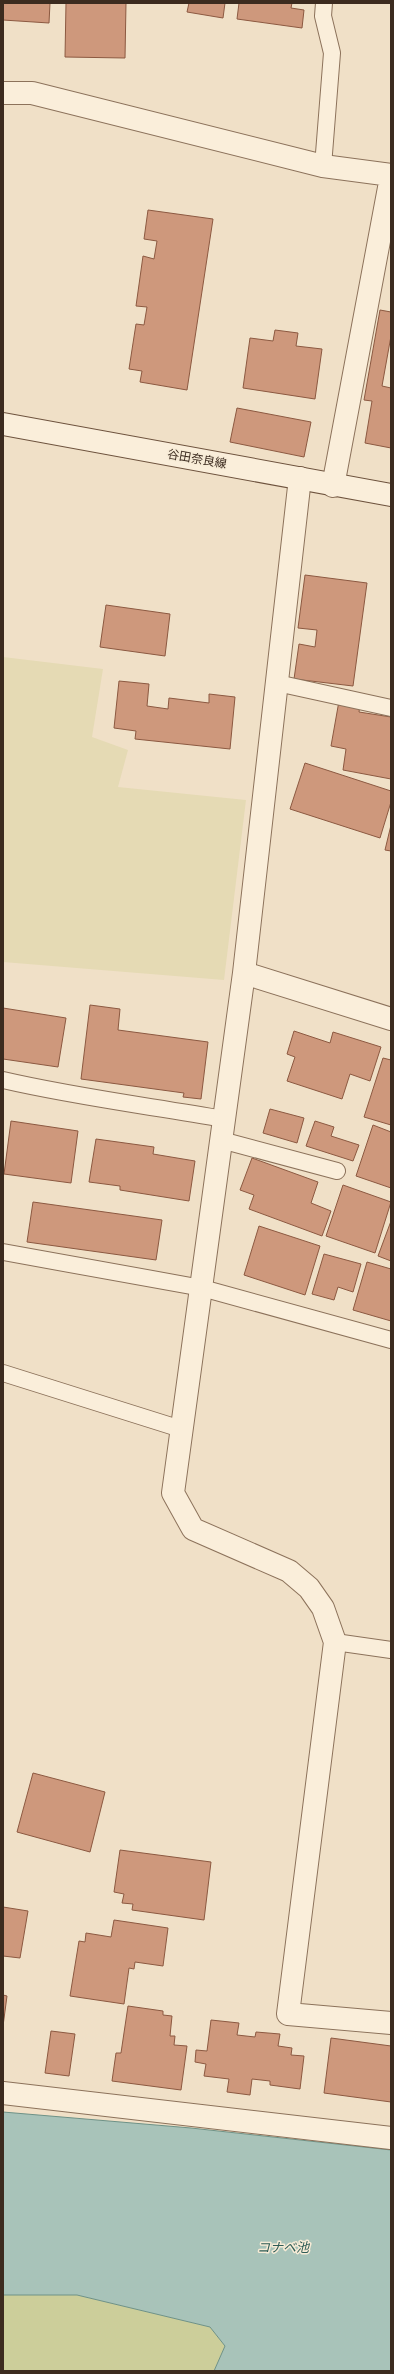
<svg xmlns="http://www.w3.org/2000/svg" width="394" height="2374" viewBox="0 0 394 2374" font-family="Lora,'Noto Sans JP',serif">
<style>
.farmland{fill:#e5dab4}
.green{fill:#ccce9a}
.water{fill:#a8c3b9;stroke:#6e9287}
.building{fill:#ce987c;stroke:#8c5941}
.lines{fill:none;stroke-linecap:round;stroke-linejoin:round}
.lane-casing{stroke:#8c725b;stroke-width:18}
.street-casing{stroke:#8c725b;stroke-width:24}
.secondary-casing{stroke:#6e533e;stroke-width:24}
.lane{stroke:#faeeda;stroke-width:16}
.street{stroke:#faeeda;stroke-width:22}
.secondary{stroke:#faeeda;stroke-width:22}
.labels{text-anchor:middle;stroke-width:3;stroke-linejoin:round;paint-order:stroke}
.street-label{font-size:12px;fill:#3c2b1f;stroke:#f7ebd6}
.water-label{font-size:13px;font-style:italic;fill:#2e5c56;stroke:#f7ebd6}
</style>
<rect width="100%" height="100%" fill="#f0e0c7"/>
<path class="farmland" d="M3,657L103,669L92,737L128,750L118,787L246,800L224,980L3,962Z"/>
<path class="green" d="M3,2295H77L210,2327L225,2346L214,2371H3Z"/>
<path class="water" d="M3,2112L191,2128L391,2150V2371H214L225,2346L210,2327L77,2295H3Z"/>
<path class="building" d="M3,3H50L49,23L3,20Z
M66,3H126L125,58L65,57Z
M189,3H225L223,18L187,12Z
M239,3H292L291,8L304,10L302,28L237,19Z
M148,210L213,219L187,390L140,382L142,371L129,369L136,324L144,325L147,307L136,306L143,256L154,259L157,241L144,239Z
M380,310L391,312V336L382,386L391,388V448L365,443L372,401L364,400Z
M275,330L298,333L296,346L322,349L315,399L243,388L250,338L273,341Z
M237,408L311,422L304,457L230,442Z
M305,575L367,583L353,686L294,679L299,644L315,647L317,630L298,628Z
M106,605L170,614L165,656L100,647Z
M119,681L149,684L147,706L168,709L169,698L209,703V694L235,697L230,749L135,739L136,731L114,728Z
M339,701L360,705L359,712L391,717V779L343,770L346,749L331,746Z
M305,763L391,791V802L380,838L290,809Z
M391,825V851L385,850Z
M90,1005L120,1009L118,1030L208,1042L201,1099L183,1097L184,1093L81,1079Z
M3,1008L66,1018L58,1067L3,1059Z
M294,1031L330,1043L333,1032L381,1047L370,1081L350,1074L342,1099L287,1081L295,1057L287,1054Z
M383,1058L391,1060V1125L364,1117Z
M270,1109L304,1118L297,1143L263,1133Z
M11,1121L78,1131L71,1183L4,1174Z
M315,1121L334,1127L331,1136L359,1145L353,1161L306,1146Z
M373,1125L391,1132V1188L356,1176Z
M96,1139L154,1147L153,1154L195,1161L189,1201L120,1190V1186L89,1182Z
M252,1158L318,1182L311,1203L331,1211L322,1236L249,1209L254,1195L240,1190Z
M343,1185L391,1202L375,1253L326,1236Z
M33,1202L162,1220L156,1260L27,1242Z
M391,1221V1261L378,1256Z
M259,1226L320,1246L305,1295L244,1275Z
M324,1254L361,1264L353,1292L338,1287L334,1300L312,1294Z
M367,1262L391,1269V1321L353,1310Z
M33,1773L105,1792L90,1852L17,1832Z
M120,1850L211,1862L204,1920L132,1910L133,1904L122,1903L124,1894L114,1892Z
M3,1907L28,1911L20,1958L3,1956Z
M114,1920L168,1928L163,1966L135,1962L134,1969L129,1968L124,2004L70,1996L79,1941L85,1942L86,1933L111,1937Z
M3,1995L7,1996L3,2026Z
M128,2006L163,2011V2015L172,2016L170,2036H175L174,2045L187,2046L181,2090L112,2081L116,2053H121Z
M211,2020L239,2023L237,2035L255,2037L256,2032L280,2034L278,2046L292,2048L291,2055L304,2056L300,2089L270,2085V2081L252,2079L250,2095L227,2092L229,2079L204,2076L206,2064L195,2062L196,2050L207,2051Z
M51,2031L75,2034L69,2076L45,2073Z
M331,2038L391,2046V2102L324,2093Z"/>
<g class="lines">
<g class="lane-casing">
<path id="lane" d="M323,166L332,53L323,16L324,3
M277,683L391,708
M3,1080C76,1097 150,1106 224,1119
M221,1140L337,1171
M3,1252L202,1288L391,1340
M3,1373L181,1429
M335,1642L391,1650"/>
</g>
<g class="street-casing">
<path id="street" d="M3,93H32L323,166L391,175
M300,478L244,973L173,1493L193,1529L289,1571L309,1588L323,1608L335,1642L288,2014L391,2023
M333,486L391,177
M244,973L391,1019
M3,2093L391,2138"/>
</g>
<g class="secondary-casing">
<path id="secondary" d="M3,424L391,495"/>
</g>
<use href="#lane" class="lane"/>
<use href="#street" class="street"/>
<use href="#secondary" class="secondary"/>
</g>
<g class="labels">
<g class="street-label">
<text transform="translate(197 459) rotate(10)" y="4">谷田奈良線</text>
</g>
<g class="water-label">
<text x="283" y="2252">コナベ池</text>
</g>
</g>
<rect width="394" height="2374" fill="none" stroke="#3c2b1f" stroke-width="8"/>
</svg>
